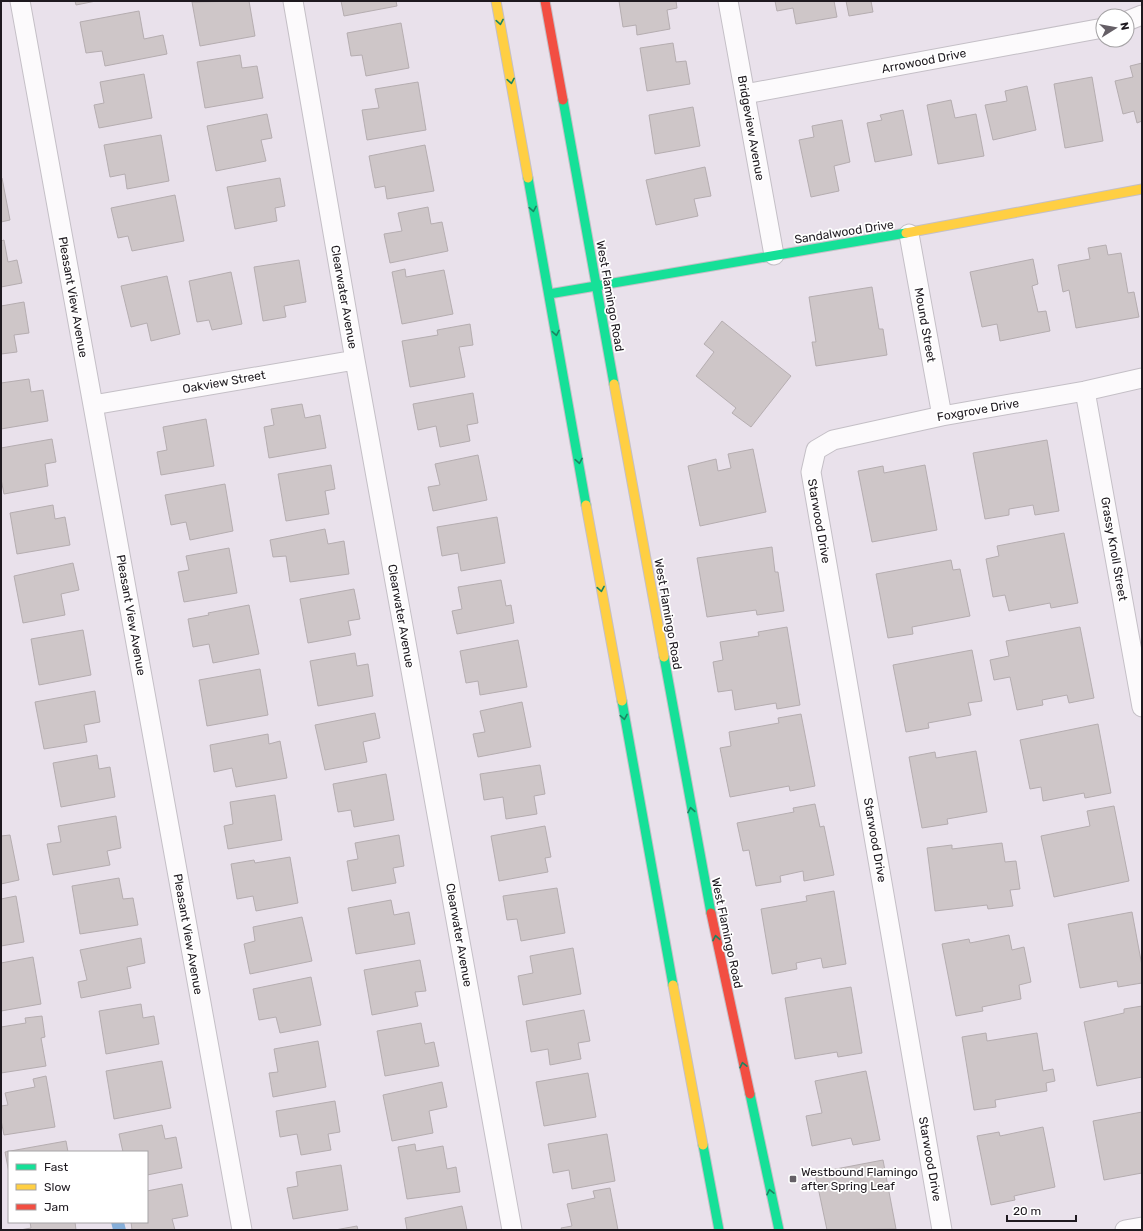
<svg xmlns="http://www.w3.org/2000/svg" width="1143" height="1231" viewBox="0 0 1143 1231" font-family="Rubik,sans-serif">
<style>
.water{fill:#85aed9}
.building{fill:#cec6c8;stroke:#b5adb0}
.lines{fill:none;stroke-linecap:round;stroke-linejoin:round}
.street-casing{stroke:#c4bfc6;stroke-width:21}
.fast-casing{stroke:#c4bfc6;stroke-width:11}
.slow-casing{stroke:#c4bfc6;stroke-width:11}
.jam-casing{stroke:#c4bfc6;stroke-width:11}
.street{stroke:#fcfafc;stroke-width:19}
.fast{stroke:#16e098;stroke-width:9}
.slow{stroke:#ffcf43;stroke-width:9}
.jam{stroke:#f24e42;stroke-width:9}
.oneway{stroke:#1a8662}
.poi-dot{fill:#655f66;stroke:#fff;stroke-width:1.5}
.labels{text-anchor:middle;stroke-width:3.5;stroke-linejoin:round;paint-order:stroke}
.street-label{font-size:12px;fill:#1e191f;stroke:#fff}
.poi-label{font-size:12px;fill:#1e191f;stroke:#fff;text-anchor:start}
</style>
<rect width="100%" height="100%" fill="#e9e1eb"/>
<path class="water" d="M111,1222H124L126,1230H113Z"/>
<path class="building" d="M75,1H96L76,5Z
M249,1L255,36L200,46L192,2Z
M341,1H396L397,6L344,16Z
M619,1H676L677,8L667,10L670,29L637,35L636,25L623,27Z
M775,1H834L837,17L796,24L793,8L777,11Z
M846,1H871L873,12L849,16Z
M139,11L144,39L163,35L167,54L105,66L102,51L86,53L80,22Z
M401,23L409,68L366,76L362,55L351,56L347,33Z
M673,43L676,62L686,61L690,84L647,91L640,48Z
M240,55L242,68L257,66L263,98L205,108L197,62Z
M1142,63V121L1137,123L1134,111L1123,114L1115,81L1133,77L1130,66Z
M144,74L152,118L99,128L94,105L104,103L100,82Z
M1092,77L1103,141L1065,148L1054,84Z
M418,82L426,130L367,140L362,110L379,108L375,89Z
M1027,86L1036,130L993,140L985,105L1007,101L1005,91Z
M951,100L955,118L976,114L984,156L938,164L927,105Z
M693,107L700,146L655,154L649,115Z
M903,110L912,155L875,162L867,123L882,120L880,115Z
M267,114L272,138L261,140L266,161L216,171L207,126Z
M842,120L850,162L834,166L839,191L811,197L799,140L814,137L812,126Z
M161,135L169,181L127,189L125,174L110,177L104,145Z
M425,145L434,191L387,199L385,186L375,188L369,156Z
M705,167L711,196L694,199L698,216L656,225L646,180Z
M2,178L10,220L1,222V179Z
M280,178L285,206L275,208L277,221L235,229L227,187Z
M175,195L184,241L132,251L128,236L118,238L111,208Z
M428,207L431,224L442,222L448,251L390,263L384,234L402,231L398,213Z
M4,240L8,262L17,260L22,283L1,287V241Z
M1106,245L1108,255L1121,253L1128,293L1134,292L1139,317L1076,328L1069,290L1063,292L1058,265L1090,259L1088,248Z
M1033,259L1038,284L1032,286L1038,312L1046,311L1050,331L1000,341L997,324L982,327L970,272Z
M299,260L306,302L284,306L286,317L263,321L254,267Z
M405,269L406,277L444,270L453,314L402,324L392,272Z
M231,272L242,324L212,330L209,320L197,322L189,281Z
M167,276L180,334L151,341L147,323L131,327L121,286Z
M872,287L879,329H883L887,355L816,366L812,342H816L809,297Z
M24,302L29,333L14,335L17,352L1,354V306Z
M722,321L791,376L751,427L732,413L736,408L696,376L714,352L704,344Z
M470,324L473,345L459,347L465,377L410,387L402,341L438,335L437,330Z
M29,379L31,392L43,390L48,421L1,429V383Z
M473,393L478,423L467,425L470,441L440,447L436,426L418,430L413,404Z
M302,404L305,418L320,415L326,448L269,458L264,427L274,425L271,409Z
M206,419L214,466L161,475L157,452L167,450L163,427Z
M52,439L56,462L45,464L48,486L4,494L1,479V448Z
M1047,440L1059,511L1035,515L1033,505L1009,509V515L985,519L973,453Z
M753,449L766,512L700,526L688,466L716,459L718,471L731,468L728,454Z
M478,455L487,500L433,511L428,487L440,485L435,464Z
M331,465L335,489L325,491L329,514L286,521L278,474Z
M925,465L937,530L872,542L858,471L883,466L884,473Z
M225,484L233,531L190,540L186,522L171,525L165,495Z
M53,505L55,519L65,517L70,545L17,554L10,513Z
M497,517L505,563L461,571L458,553L442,556L437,527Z
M325,529L328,544L344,541L349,574L290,582L286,556L273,557L270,540Z
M1064,533L1078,603L1051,608L1050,603L1009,611L1005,595L993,597L986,559L999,556L997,546Z
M772,547L775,572H778L784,611L757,615L756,610L707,617L697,558Z
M229,548L237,593L184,602L178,572L189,570L186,556Z
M951,560L953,570L960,569L970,616L912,627L913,634L888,638L876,574Z
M73,563L79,590L61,594L65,615L23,623L14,576Z
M501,580L506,606L511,605L514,623L457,634L452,611L462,609L458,587Z
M354,589L360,619L348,621L351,635L308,643L300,599Z
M249,605L259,654L213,663L209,644L193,647L188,619L209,615L208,613Z
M787,627L800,705L777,709L776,703L735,710L732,690L718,692L713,662L723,660L720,642L759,636L758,632Z
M1080,627L1094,698L1069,703L1067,695L1042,700L1043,705L1017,710L1010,677L994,680L990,660L1009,656L1006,641Z
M83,630L91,675L39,685L31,639Z
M518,640L527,687L480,695L478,681L466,683L460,651Z
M972,650L982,701L968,703L971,715L928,723L929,728L906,732L893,665Z
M355,653L357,666L368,664L373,696L318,706L310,661Z
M260,669L268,715L207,726L199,680Z
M95,691L100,722L84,725L87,742L44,749L35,702Z
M522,702L531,747L478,757L473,734L485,732L480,711Z
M375,713L380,738L363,742L367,762L325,770L315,725Z
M801,714L815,786L790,791L789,786L730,797L720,748L731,746L729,732L779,723L778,718Z
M1098,724L1111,793L1085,798L1084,793L1043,801L1041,787L1030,789L1020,740Z
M268,734L269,744L280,741L287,778L236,787L232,768L214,772L210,745Z
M976,751L987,812L947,819L948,824L922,828L909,757L935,752L936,758Z
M97,755L99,769L110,767L115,797L61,807L53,763Z
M540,765L545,794L534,796L537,814L506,819L503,797L484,800L480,774Z
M386,774L394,820L354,827L351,810L338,812L333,784Z
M275,795L282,840L228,849L224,826L233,824L230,802Z
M815,804L820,827L824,826L834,875L804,881L803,871L780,876L781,882L756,886L749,850L743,851L737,823L794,812L793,808Z
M1114,806L1129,881L1054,897L1041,836L1090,826L1087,811Z
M116,816L121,848L107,851L110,865L53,875L47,844L61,842L58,826Z
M545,826L551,857L545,858L548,872L499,881L491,836Z
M10,835L19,880L1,884V836Z
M399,835L404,866L393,868L396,883L352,891L347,861L358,859L355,843Z
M1002,843L1005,862L1016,861L1020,889L1010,890L1013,906L988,909L987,905L935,911L927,848L952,845V849Z
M290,857L298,903L256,911L253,896L237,899L231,864L254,860L255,863Z
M119,878L123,899L133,898L138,925L80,934L72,886Z
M557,888L565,933L521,941L517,919L507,920L503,896Z
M834,891L846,964L823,968L821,958L796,963L797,969L772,974L761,909L807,901L806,896Z
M16,896L24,942L1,946V899Z
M391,900L394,915L409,912L415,944L356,954L348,908Z
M1132,912L1142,966V983L1118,987L1117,981L1080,988L1068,924Z
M302,917L312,961L250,974L244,944L255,941L253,927Z
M1009,935L1012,950L1024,947L1031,982L1019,985L1021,999L982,1007L983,1011L956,1016L942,944L969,939L970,943Z
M141,938L145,963L127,967L131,988L81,998L78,982L87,980L80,950Z
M573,948L581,994L523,1005L518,976L533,973L530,956Z
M33,957L41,1004L1,1011V963Z
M420,960L426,991L415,992L418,1006L372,1015L364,970Z
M311,977L321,1025L280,1033L276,1017L259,1020L253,989Z
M851,987L862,1053L838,1057L837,1052L795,1059L785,998Z
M141,1004L143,1018L154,1016L159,1044L106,1054L99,1011Z
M1142,1006V1077L1097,1086L1084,1022L1124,1013V1009Z
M584,1010L590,1041L578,1043L581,1059L550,1065L548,1049L531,1052L526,1021Z
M42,1016L45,1037L41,1038L46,1066L1,1073V1027L26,1023L25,1018Z
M421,1023L425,1044L434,1042L439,1066L385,1076L377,1031Z
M986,1033L987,1041L1037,1033L1043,1071L1053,1069L1055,1081L1046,1083L1047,1091L995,1100L996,1107L974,1110L962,1037Z
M318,1041L326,1087L273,1097L269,1073L278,1072L274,1049Z
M162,1061L171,1108L114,1119L106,1071Z
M866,1071L880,1140L853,1145L851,1138L812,1146L806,1116L822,1113L815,1081Z
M588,1073L596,1117L544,1126L536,1082Z
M46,1076L55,1127L4,1135L1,1120V1106L8,1105L5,1093L35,1087L33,1079Z
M442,1082L447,1107L429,1111L433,1133L392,1141L383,1095Z
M335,1101L340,1132L328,1134L331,1150L301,1155L297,1134L280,1137L276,1111Z
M1142,1112V1173L1104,1180L1093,1121Z
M162,1125L165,1139L176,1137L182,1168L147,1175V1152H123L119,1134Z
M1043,1127L1055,1187L1014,1196L1015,1200L991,1205L977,1136L999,1132L1000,1136Z
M607,1134L615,1181L572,1189L569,1170L553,1173L548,1144Z
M66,1141L68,1152H9V1173L5,1152Z
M415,1144L416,1151L443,1146L447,1169L456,1167L460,1192L407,1199L398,1147Z
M883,1160L896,1229L827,1230L815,1173Z
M341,1165L348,1210L293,1219L287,1188L298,1186L296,1172Z
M182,1184L188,1216L172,1219L175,1230H132L131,1222H147V1191Z
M610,1188L618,1230H562L561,1228L572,1226L567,1204L595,1198L593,1191Z
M462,1206L467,1230H407L405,1218Z
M30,1222H75L76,1230H20L31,1228Z
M357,1226L358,1230H335Z"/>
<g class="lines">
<g class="street-casing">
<path id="street" d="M20,1L242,1230
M293,1L355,360L512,1230
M728,1L774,255
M1127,21L1142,15
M745,94L1103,28
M909,234L942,416
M1085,391L1142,707
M93,405L355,360
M942,1230L811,472L816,450L833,440L942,416L1085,391L1142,378
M1125,1230L1142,1227"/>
</g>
<g class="fast-casing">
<path id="fast" d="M563,100L614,384
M528,178L586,505
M549,294L906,233
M664,657L711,913
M622,701L673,985
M750,1094L779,1230
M703,1145L719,1230"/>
</g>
<g class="slow-casing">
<path id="slow" d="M496,1L528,178
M906,233L1142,189
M614,384L664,657
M586,505L622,701
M673,985L703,1145"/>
</g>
<g class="jam-casing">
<path id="jam" d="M545,1L563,100
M711,913L750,1094"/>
</g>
<use href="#street" class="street"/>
<use href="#fast" class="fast"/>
<use href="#slow" class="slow"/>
<use href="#jam" class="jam"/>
</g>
<defs><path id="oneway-chevron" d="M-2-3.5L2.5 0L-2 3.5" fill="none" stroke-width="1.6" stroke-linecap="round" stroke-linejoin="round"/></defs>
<g class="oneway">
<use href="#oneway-chevron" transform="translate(500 22) rotate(80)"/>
<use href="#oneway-chevron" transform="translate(511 81) rotate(80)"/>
<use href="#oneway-chevron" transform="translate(533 209) rotate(80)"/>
<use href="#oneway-chevron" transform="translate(556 333) rotate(80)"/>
<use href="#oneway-chevron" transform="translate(579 461) rotate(80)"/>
<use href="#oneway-chevron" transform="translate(601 589) rotate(80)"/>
<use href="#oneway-chevron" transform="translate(624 717) rotate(80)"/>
<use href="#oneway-chevron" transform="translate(691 810) rotate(-100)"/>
<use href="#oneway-chevron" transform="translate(716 938) rotate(-101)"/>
<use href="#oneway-chevron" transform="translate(743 1065) rotate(-102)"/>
<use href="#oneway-chevron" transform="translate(770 1192) rotate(-102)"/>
</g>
<rect class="poi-dot" x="789" y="1175" width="8" height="8" rx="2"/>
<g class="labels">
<g class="street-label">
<text transform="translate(924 61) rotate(-11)" y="4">Arrowood Drive</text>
<text transform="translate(751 128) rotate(80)" y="4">Bridgeview Avenue</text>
<text transform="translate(844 232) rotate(-9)" y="4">Sandalwood Drive</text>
<text transform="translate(610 296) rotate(80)" y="4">West Flamingo Road</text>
<text transform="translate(73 297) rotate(80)" y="4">Pleasant View Avenue</text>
<text transform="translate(344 297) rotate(80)" y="4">Clearwater Avenue</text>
<text transform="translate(925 325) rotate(80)" y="4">Mound Street</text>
<text transform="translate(224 382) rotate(-10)" y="4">Oakview Street</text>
<text transform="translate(978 410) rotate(-10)" y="4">Foxgrove Drive</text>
<text transform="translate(819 521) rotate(80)" y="4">Starwood Drive</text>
<text transform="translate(1114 549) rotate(80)" y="4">Grassy Knoll Street</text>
<text transform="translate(668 614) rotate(80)" y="4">West Flamingo Road</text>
<text transform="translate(131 615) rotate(80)" y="4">Pleasant View Avenue</text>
<text transform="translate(401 616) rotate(80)" y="4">Clearwater Avenue</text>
<text transform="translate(875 840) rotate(80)" y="4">Starwood Drive</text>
<text transform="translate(727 933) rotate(78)" y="4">West Flamingo Road</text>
<text transform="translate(188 934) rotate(80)" y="4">Pleasant View Avenue</text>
<text transform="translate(459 935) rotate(80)" y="4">Clearwater Avenue</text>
<text transform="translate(930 1159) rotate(80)" y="4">Starwood Drive</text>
</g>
<g class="poi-label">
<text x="801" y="1176">Westbound Flamingo<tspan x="801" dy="14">after Spring Leaf</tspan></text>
</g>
</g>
<rect width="1143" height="1231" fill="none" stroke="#1e191f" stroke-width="4"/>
<rect x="8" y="1151" width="140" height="72" fill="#ffffff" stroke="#a5a3a5"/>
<rect x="16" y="1164" width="20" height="6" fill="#16e098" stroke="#a5a3a5"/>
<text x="44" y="1171" font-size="12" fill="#1e191f">Fast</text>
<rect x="16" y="1184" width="20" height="6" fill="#ffcf43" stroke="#a5a3a5"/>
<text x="44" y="1191" font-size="12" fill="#1e191f">Slow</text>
<rect x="16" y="1204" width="20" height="6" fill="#f24e42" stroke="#a5a3a5"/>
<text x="44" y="1211" font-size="12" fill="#1e191f">Jam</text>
<g transform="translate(1115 28) rotate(79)"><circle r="19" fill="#ffffff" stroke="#a5a3a5"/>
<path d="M0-3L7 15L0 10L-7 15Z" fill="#655f66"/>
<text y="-6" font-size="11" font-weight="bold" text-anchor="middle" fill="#1e191f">N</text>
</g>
<path d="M1007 1215v6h69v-6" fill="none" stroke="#1e191f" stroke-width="2"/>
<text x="1013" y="1215" font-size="12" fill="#1e191f" stroke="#ffffff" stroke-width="3" paint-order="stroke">20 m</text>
</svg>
